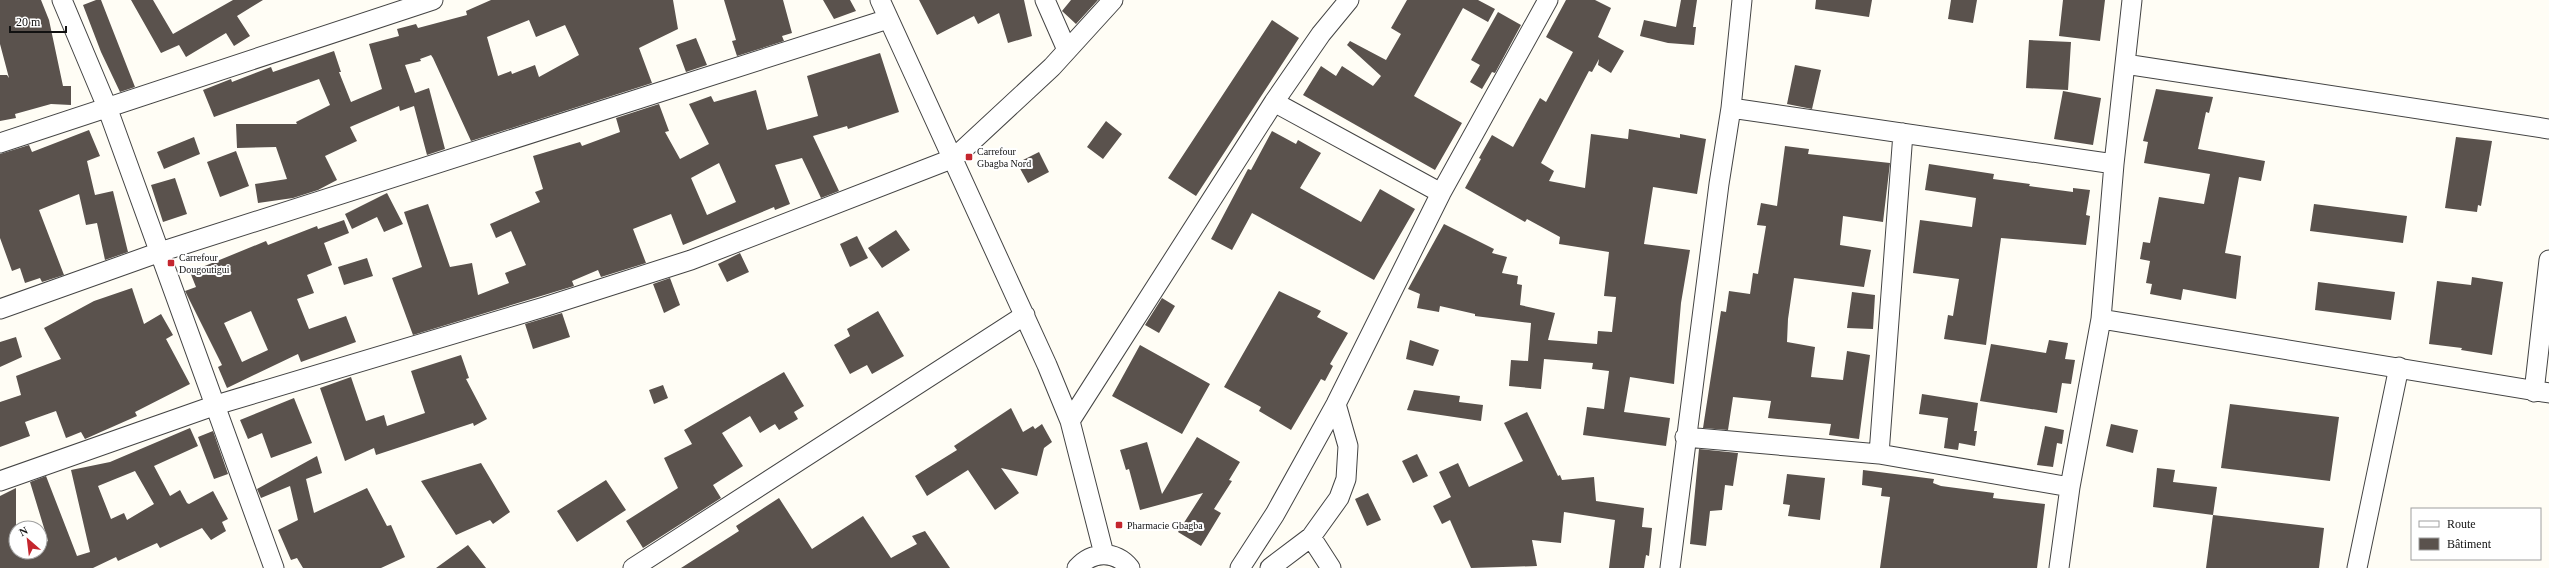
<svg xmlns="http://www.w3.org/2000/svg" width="2549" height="568" viewBox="0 0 2549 568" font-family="'Times New Roman',serif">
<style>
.building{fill:#5a524d;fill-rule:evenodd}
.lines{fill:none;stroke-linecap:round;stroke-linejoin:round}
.minor-casing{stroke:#444;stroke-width:21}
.minor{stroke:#fff;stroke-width:19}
.poi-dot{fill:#c4262e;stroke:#fff;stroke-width:1.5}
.labels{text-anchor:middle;stroke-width:4;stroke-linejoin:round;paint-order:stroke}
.poi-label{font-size:10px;fill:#111;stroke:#fff;text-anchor:start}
</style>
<rect width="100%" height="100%" fill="#fffdf5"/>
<path class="building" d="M0,0H41L49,20L63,86H71V105L51,104L15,114L16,118L0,121V75H7L9,78L0,44Z
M96,0H101L135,87L120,92L101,52L83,5Z
M131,0H153L173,34L233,0H263L237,16L250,36L234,46L226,33L186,57L179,45L161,53Z
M491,0H673L678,29L639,48L652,83L471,141L433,58L431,55L420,59L421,61L405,65L415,93L429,88L445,149L427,155L414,106L400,111L399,106L350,127L357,141L325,156L337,180L318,190L293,198L258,203L255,184L287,179L276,147L237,148L236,124H297L296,122L330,105L319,79L214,117L203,90L231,79L232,82L271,67L273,72L334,51L341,72H339L351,102L382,89L369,44L399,36L397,29L416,24L418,28L467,15L466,11ZM529,20L536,37L565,25L579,55L539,77L535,65L512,74L511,71L498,76L487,37Z
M724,0H783L792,33L782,36L784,41L737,56L732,41L736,40Z
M823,0H850L856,11L834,19Z
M919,0H1024L1032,36L1008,43L999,13L978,24L974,16L937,35Z
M1071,0H1098L1076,24L1062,11Z
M1407,0H1478L1495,9L1488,22L1463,8L1414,96L1462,123L1435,170L1303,95L1321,66L1336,76L1342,66L1373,86L1381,76L1347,45L1350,41L1386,60L1401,34L1391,28Z
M1566,0H1595L1611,8L1598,37L1624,51L1611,73L1598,65L1599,59L1592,72L1589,71L1541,163L1554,171L1549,181L1585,188L1591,134L1628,139L1629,129L1680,138V134L1706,139L1697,194L1653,187L1644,244L1690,250L1681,303L1674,384L1630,377L1624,412L1670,418L1666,446L1583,435L1587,407L1604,409L1609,371L1592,369L1593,363L1544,359L1541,389L1509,386L1511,360L1528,361L1531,323L1475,316V314L1440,306L1439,312L1417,308L1420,294L1408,289L1444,224L1494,249L1492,253L1507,257L1502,273L1518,276L1517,284L1522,285L1520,305L1555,313L1548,340L1597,344L1598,331L1612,332L1616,297L1604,296L1609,252L1559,244L1560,237L1527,219L1525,222L1465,188L1481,159L1479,158L1492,135L1513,147L1540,98L1546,102L1573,52L1546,37Z
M1681,0H1697L1693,27H1696L1694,45L1668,43L1640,36L1644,20L1676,27Z
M1816,0H1872L1869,17L1815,9Z
M1951,0H1977L1973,23L1948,19Z
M2063,0H2105L2100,41L2059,36Z
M1498,12L1521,25L1495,73L1492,72L1482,89L1470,82L1480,65L1471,60Z
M1272,20L1299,38L1196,196L1168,178Z
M696,38L707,65L686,72L676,45Z
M2029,40L2071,42L2068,90L2026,88Z
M880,53L899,112L848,129L847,126L813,136L839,191L821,198L802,158L775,165L790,204L775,210L774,207L683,245L671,214L633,229L646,263L601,277L598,270L572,281L574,286L413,335L392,278L422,267L404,212L428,204L450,267L472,263L478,295L509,283L505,273L526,265L511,231L496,238L490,224L540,202L535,192L543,189L533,156L580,142L582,146L620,132L616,118L659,104L669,131L665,132L680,159L709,144L689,104L711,96L714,102L756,90L767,130L818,116L807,76ZM719,163L736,202L707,215L691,178Z
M1795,65L1821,70L1812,109L1787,104Z
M2156,89L2213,97L2209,113L2206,112L2198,149L2265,161L2261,181L2239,177L2225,253L2241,256L2236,299L2183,289L2181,300L2150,294L2152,284L2146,283L2150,261L2140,259L2143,242L2150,243L2159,197L2204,204L2210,174L2144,163L2148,142L2143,141Z
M2063,91L2101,98L2093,145L2054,139Z
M1106,121L1122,134L1103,159L1087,147Z
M89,130L100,156L87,161L95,195L113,191L128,252L105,260L97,223L86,225L79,194L39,210L64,275L42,282L40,278L25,283L20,268L12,271L0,238V154L29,145L32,152Z
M1272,131L1296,144L1298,140L1321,153L1300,188L1361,222L1380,189L1415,209L1374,280L1252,213L1232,250L1211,239L1248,169L1251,170Z
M194,137L200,154L164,169L157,152Z
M2456,137L2492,141L2481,206L2478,205L2477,212L2445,208Z
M1785,146L1809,149L1808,154L1890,163L1883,222L1843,216L1840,245L1871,250L1864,287L1794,278L1788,319L1787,342L1815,347L1811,377L1843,380L1847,351L1870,355L1859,439L1829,435L1831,424L1768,418L1771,401L1733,397L1728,430L1703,428L1721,311L1726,312L1729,291L1750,294L1753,273L1758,274L1766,226L1757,225L1761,203L1777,206Z
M236,151L249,186L220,197L207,162Z
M1039,152L1049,172L1028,183L1017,163Z
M1929,164L1994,174L1993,179L2030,184L2029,186L2073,192V188L2090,190L2086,215L2090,216L2086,245L2001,238L1986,345L1944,339L1948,315L1953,316L1959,279L1913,273L1920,220L1972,227L1976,198L1925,190Z
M175,178L187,214L163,222L151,185Z
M387,193L403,224L384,232L377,217L352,229L345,214Z
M2314,204L2407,216L2403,243L2310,231Z
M344,220L349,233L324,243L332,265L307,275L314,293L297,299L309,329L346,316L356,342L301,362L298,354L227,388L218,367L222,365L185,291L196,287L190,272L266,241L268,245L317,226L318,229ZM251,311L268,350L242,362L224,323Z
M896,230L910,250L882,268L868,248Z
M857,236L868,258L850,267L840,244Z
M740,253L749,272L727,282L718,264Z
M367,258L373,276L344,285L338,267Z
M2472,277L2503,282L2492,355L2461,350L2462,348L2429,344L2437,281L2471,285Z
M670,278L680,305L664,313L653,284Z
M2318,282L2395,292L2391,320L2315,310Z
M132,288L144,324L161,314L173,335L166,339L190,384L135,412L137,416L85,439L81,432L66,438L56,411L25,422L30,436L0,447V402L21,395L16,376L61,359L44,328L94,301Z
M1279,291L1321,311L1317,317L1348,333L1330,364L1333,366L1325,381L1321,379L1291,430L1259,411L1261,407L1224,387Z
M1852,292L1875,295L1873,329L1847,328Z
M1162,298L1175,306L1159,333L1145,325Z
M878,311L904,356L872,374L867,365L850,374L834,345L850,336L847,329Z
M562,313L570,337L533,349L525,324Z
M16,337L22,357L0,367V342Z
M1410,340L1439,350L1433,366L1406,359Z
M2049,340L2068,343L2065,359L2075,360L2071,384L2062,383L2057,413L1980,401L1991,344L2046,353Z
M1140,345L1210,384L1182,434L1112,396Z
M461,355L469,378L466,379L487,419L474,426L473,423L376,455L374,448L345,461L320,388L351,377L366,421L384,415L387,426L425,413L411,371Z
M784,372L804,406L794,412L798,419L779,430L775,424L760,433L750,416L722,433L743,466L713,485L721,498L643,548L626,521L678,488L664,458L692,444L684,430Z
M663,385L668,398L654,404L649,390Z
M1414,390L1460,396L1459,402L1483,405L1481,421L1407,410Z
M1922,394L1978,403L1974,431H1977L1975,446L1959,443L1958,450L1944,448L1948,418L1919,414Z
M294,398L312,443L271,458L262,433L248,439L240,420Z
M2230,404L2339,417L2330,481L2221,468Z
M1011,408L1023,432L1033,426L1035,429L1042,424L1052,442L1044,448L1037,476L1001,468L1019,493L995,510L968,470L927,496L915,476L957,450L954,446Z
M1527,412L1558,476L1560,475L1562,480L1594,477L1596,501L1644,508L1642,527L1652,528L1649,556L1646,555L1644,568H1609L1615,520L1564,512L1561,543L1532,540L1537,566L1471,568L1450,520L1442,524L1433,506L1451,497L1439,472L1458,463L1469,487L1523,461L1504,423Z
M2111,424L2138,430L2133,453L2106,446Z
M2045,426L2064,430L2062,444L2057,443L2053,467L2037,465Z
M190,428L198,446L154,466L170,496L180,490L187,503L189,504L213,491L228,519L222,522L226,531L211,540L202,528L160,548L157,543L118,561L116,557L93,568H0V496L16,488V552H40V544L48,541L30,482L46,476L77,556L90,552L71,470L110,462ZM135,471L154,504L127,520L124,513L111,519L98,486Z
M213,431L228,474L214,479L198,437Z
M1197,437L1240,462L1229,480L1232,481L1214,509L1221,513L1201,546L1178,532L1203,493L1140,510L1129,469L1126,470L1120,450L1147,442L1162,494Z
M1699,449L1738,453L1733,486L1725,485L1722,510L1710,511L1706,546L1690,544Z
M1417,454L1428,476L1413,483L1402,461Z
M317,456L322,473L306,479L314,513L367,488L387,526L391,525L405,557L381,568H303L297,558L291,560L278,530L298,520L290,486L261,498L257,489Z
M481,463L510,512L493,524L490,520L456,535L421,481Z
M2157,468L2175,470L2173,482L2217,487L2213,515L2324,528L2319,568H2206L2213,515L2153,507Z
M1863,470L1934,479L1933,483L1941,486L1994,493L1993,498L2045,504L2037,568H1880L1890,497L1881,496L1882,488L1862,485Z
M1787,474L1825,478L1820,520L1788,516L1790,505L1783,504Z
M606,480L626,510L577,542L557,511Z
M1368,493L1381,520L1367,526L1355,499Z
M779,498L812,549L863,516L891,558L917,544L912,536L925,531L950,568H681L739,531L736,526Z
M468,545L486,568H436Z"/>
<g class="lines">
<g class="minor-casing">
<path id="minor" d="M62,0L107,107L274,568
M880,0L1047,365L1070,421L1104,554
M1045,0L1067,50
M2125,64L2549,129
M1274,102L1441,193
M1731,108L2114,164
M0,143L433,0
M0,309L160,252L888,19
M2101,319L2549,393
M2534,392L2549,260
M1070,421L1274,102L1321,34L1349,0
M1685,437L1879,454L2070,487
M1879,454L1903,133
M0,481L216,405L544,307L691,260L954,158L1052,67L1113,0
M1311,537L1331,568
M633,568L1025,315
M1077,568C1092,551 1115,550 1130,568
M1240,568L1275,514L1336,404L1441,193L1548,0
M1270,568L1311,537L1339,498L1346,479L1348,446L1336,404
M1670,568L1719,184L1731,108L1742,0
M2059,568L2070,487L2101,319L2114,164L2132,0
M2357,568L2399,367"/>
</g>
<use href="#minor" class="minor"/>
</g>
<g class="poi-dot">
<rect x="965" y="153" width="8" height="8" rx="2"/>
<rect x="167" y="259" width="8" height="8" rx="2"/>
<rect x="1115" y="521" width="8" height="8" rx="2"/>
</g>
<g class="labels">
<g class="poi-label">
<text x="977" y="155">Carrefour<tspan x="977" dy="12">Gbagba Nord</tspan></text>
<text x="179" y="261">Carrefour<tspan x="179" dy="12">Dougoutigui</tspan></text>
<text x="1127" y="529">Pharmacie Gbagba</text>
</g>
</g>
<rect x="2411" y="508" width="130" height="52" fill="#ffffff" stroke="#a0a0a0"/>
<rect x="2419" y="521" width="20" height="6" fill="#ffffff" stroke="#a0a0a0"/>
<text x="2447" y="528" font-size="12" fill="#111111">Route</text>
<rect x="2419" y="538" width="20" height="12" fill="#5a524d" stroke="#a0a0a0"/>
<text x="2447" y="548" font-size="12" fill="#111111">Bâtiment</text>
<g transform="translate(28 540) rotate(332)"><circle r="19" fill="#ffffff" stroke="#a0a0a0"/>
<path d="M0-3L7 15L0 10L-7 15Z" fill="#c4262e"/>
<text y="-6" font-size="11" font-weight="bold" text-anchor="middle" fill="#111111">N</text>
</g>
<path d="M10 26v6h56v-6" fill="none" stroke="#111111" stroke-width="2"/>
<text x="16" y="26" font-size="12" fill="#111111" stroke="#ffffff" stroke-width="3" paint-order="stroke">20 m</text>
</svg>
